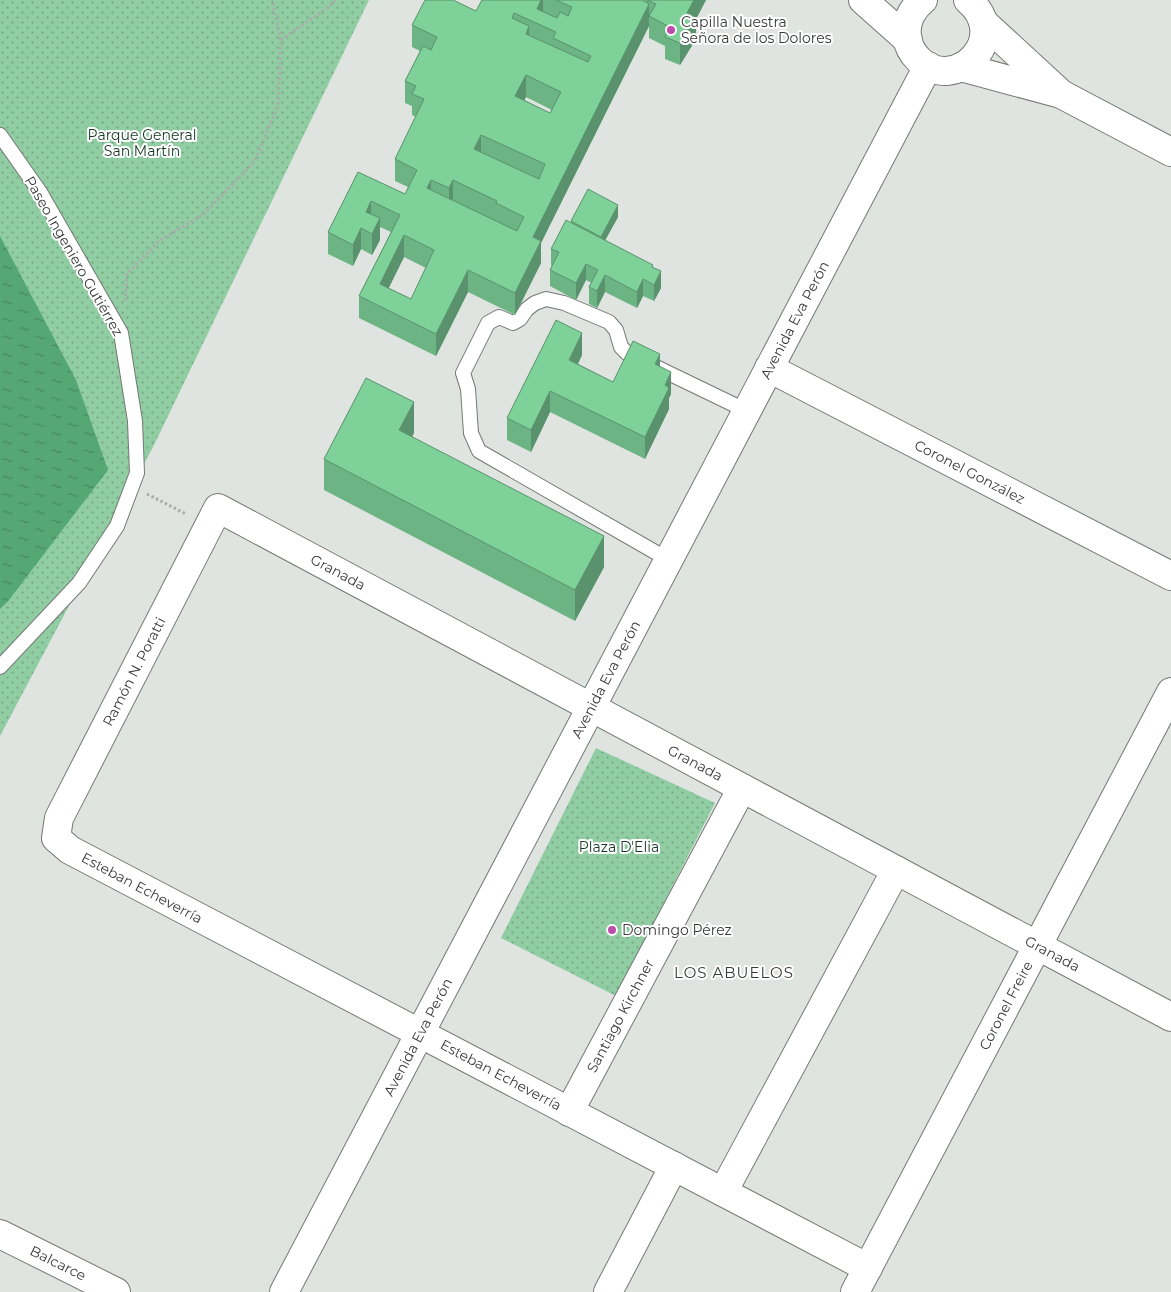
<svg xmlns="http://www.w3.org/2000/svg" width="1171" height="1292" viewBox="0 0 1171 1292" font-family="Montserrat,sans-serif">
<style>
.park{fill:url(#park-dots)}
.water{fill:url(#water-ripples)}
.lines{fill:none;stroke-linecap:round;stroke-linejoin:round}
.lane-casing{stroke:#757976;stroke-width:16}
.street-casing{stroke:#757976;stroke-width:30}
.secondary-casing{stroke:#757976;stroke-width:30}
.path{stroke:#a9adaa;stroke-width:3;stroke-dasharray:2.5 2.5;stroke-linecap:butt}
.lane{stroke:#fff;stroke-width:14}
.street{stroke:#fff;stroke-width:28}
.secondary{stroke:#fff;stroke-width:28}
.wall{fill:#6db484;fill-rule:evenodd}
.shaded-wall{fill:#59926c}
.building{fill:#7fd19a;stroke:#59926c;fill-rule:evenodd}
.poi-dot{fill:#bc4dab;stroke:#fff;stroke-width:2}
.labels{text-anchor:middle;stroke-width:4;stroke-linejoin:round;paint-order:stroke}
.poi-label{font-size:14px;fill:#373938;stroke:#fff;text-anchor:start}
.park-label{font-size:14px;fill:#133721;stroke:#fff}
.street-label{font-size:14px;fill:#373938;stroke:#fff}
.neighbourhood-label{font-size:15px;letter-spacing:1px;fill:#383c39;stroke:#fff}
</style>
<defs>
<pattern id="park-dots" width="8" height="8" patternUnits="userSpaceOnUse" patternTransform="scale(1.25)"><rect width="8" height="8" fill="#90cda3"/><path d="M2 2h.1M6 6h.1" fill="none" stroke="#76a786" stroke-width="1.8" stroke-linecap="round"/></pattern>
<pattern id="water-ripples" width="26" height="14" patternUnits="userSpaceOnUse" patternTransform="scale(1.25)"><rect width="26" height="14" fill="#55a773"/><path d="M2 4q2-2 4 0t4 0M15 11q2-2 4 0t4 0" fill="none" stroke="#47895f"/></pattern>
</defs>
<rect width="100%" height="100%" fill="#dfe4e0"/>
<path class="park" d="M0,0H369L154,445L0,736Z
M596,748L715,803L616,996L501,938Z"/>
<path class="water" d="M0,236L76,380L108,470L9,600L0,609Z"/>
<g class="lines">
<g class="lane-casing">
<path id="lane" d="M0,135L40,192L121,333L135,421L137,473L117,526L79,583L0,667
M669,560L479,451L471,433L468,389L463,373L488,323L499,317L513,323L520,319L527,309L535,303L546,299L564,303L609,322L616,330L621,347L627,353L747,411"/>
</g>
<g class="street-casing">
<g id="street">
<path id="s1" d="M769,368L1171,576"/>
<path id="s2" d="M569,1112L742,788"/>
<path d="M723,1192L896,870"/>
<path id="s3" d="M0,1234L116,1292"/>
<path id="s4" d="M868,1268L70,850L56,838L59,818L218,508L1171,1017"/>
<path d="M608,1292L674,1166"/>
<path id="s5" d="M855,1292L1171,692"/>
</g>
</g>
<g class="secondary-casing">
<g id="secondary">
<path d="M863,0L908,40"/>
<path d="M923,0C912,9 905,22 907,37C908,46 913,54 919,60C955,95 1013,38 968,0"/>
<path d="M983,22L1058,91"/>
<path d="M961,67L1061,94L1171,152"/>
<path id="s6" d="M284,1292L928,66"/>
</g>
</g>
<path class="path" d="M281,40L330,6L335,0
M125,301L127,274L159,241L204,214L255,161L278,105L281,40L272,0
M147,494L186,514"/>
<use href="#lane" class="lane"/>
<use href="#street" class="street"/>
<use href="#secondary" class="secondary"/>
</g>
<path class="wall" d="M482,0H642L644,1V0H706L696,19V39L680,65L665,59V46L649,38V26L541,243V263L515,315L468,292L436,356L359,318V296L391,232L380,227V240L372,255L361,249L353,266L328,254V232L358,172L405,194L408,187L395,181V159L416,117L412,115V106L405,103V81L420,51L412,47V25L476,11ZM526,97L552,110L550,113L524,100ZM404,257L426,268L411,299L388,288Z
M618,217L605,240L653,267L661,288L654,301L643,296L637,308L605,292L597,308L589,304V287L592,283L586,280L576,300L550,286V270L552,266L551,265V249L571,222V221Z
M582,355L578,364L613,382L660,367L671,394L669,398V409L645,459L550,412L531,452L507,440V418Z
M414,433L412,437L604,567L575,621L324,490V459Z"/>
<path class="shaded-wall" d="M541,0H543V16L537,9Z
M694,0H706L696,19V39L680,65V43L687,13Z
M649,4V26L541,243V263L515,315V293L533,237Z
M529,26V48L526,34Z
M526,75V97L515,118V96Z
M481,135V157L474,149Z
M431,180V202L427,188Z
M453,180V202L449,210V188Z
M371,201V223L366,212Z
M618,205V217L601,248V237Z
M380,218V240L372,255V234Z
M361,228V249L353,266V245Z
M404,235V257L380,306V284Z
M586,264V280L576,300V283Z
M468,270V292L436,356V334Z
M661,271V288L654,301V285Z
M605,275V292L597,308V291Z
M643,279V296L637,308V292Z
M582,333V355L569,382V360Z
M660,354V376L655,364Z
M671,372V394L669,398V409L645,459V437L665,385Z
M550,391V412L531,452V430Z
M414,402V433L399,461V430Z
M604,536V567L575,621V590Z"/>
<path class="building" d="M425,0H453L476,11L482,0H541L537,9L557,18L560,12L568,16L572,7L556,0H642L649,4L533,237L541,241L515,293L468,270L436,334L359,296L400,215L371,201L366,212L380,218L372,234L361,228L353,245L328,232L358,172L405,194L417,170L395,159L424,99L412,94L416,86L405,81L423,46L431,50L437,37L412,25ZM514,13L556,32L553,38L591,56L588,62L526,34L529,26L512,18ZM526,75L561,92L550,113L515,96ZM481,135L545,164L539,179L474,149ZM431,180L449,188L453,180L497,201L496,203L524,217L517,231L427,188ZM404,235L434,250L411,299L380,284Z
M647,0H694L687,13L696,17L680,43L665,37L670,27L649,16L656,4Z
M588,189L618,205L601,237L571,221Z
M566,220L653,265L652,267L661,271L654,285L643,279L637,292L605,275L597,291L589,287L598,270L586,264L576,283L550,270L559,252L551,249Z
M556,320L582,333L569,360L613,382L633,341L660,354L655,364L671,372L665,385L669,388L645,437L550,391L531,430L507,418Z
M366,378L414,402L399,430L604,536L575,590L324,459Z"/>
<g class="poi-dot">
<circle cx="671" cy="30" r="5"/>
<circle cx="612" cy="930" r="5"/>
</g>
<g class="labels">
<g class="poi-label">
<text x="681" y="27">Capilla Nuestra<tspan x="681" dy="16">Señora de los Dolores</tspan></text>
<text x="622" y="935">Domingo Pérez</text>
</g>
<g class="park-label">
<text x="142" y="140">Parque General<tspan x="142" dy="16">San Martín</tspan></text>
<text x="619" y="852">Plaza D'Elia</text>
</g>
<g class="street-label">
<text transform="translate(74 256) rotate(60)" y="5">Paseo Ingeniero Gutiérrez</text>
<text dy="5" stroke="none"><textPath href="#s6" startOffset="1098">Avenida Eva Perón</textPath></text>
<text dy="5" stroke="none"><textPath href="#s1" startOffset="226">Coronel González</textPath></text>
<text dy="5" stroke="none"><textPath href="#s4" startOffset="1424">Granada</textPath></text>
<text dy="5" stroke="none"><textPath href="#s4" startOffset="1104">Ramón N. Poratti</textPath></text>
<text dy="5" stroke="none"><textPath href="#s6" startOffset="692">Avenida Eva Perón</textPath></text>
<text dy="5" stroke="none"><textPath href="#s4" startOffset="1829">Granada</textPath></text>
<text transform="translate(142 888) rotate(28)" y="5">Esteban Echeverría</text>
<text dy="5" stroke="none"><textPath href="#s4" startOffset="2234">Granada</textPath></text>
<text dy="5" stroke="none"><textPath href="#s5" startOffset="324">Coronel Freire</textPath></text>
<text dy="5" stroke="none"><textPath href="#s2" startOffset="109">Santiago Kirchner</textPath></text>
<text dy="5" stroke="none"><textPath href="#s6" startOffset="288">Avenida Eva Perón</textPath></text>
<text transform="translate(501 1075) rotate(28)" y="5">Esteban Echeverría</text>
<text dy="5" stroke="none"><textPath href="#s3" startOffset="65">Balcarce</textPath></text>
</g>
<g class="neighbourhood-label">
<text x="734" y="978">LOS ABUELOS</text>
</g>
</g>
</svg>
